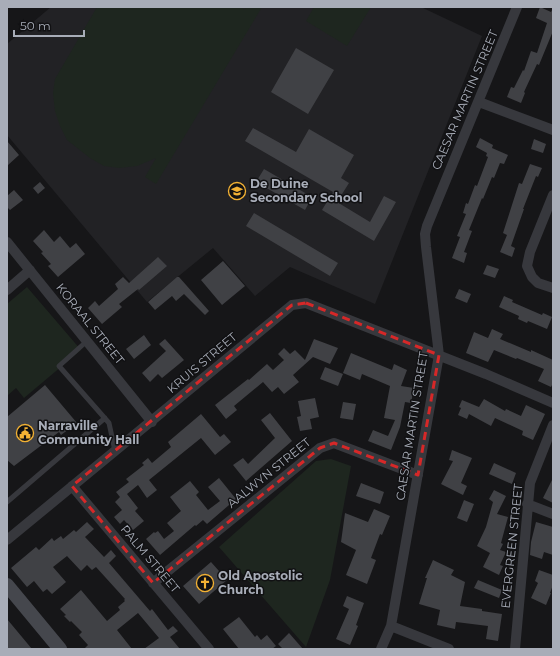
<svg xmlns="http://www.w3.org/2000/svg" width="560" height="656" viewBox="0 0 560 656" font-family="Montserrat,sans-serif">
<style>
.built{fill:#222225}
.green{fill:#1e261f}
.building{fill:#404145}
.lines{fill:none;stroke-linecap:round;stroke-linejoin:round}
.lane{stroke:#37383d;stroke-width:5}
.street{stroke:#37383d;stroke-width:10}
.secondary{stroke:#45474d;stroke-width:14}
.marked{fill:none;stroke:#d62828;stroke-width:3;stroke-dasharray:8 5;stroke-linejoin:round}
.labels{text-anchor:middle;stroke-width:3;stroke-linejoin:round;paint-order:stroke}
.street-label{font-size:12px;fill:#a8adb8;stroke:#111113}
.poi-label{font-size:12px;font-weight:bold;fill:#a8adb8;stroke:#111113;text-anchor:start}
</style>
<rect width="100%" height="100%" fill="#161618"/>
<path class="built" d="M51,7H421L482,36L375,304L290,267L255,296L213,248L147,302L7,135V44Z"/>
<path class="green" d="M97,7H243L244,10L246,7H262L156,184L145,177L156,158L137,166L119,168L104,166L90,158L67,140L60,126L55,111L53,93L55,79Z
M314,7H371L347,46L306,21Z
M27,287L81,350L24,398L16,388L7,396V304Z
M331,459L351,466L330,580L306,647L219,547L316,461Z"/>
<path class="building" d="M540,7L551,12L552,10H553V31L539,65L537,64L524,92L525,93L521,103L507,97L511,87L514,88L523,70L524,71L531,51L537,53L547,23L536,18Z
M296,48L334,70L308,114L271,92Z
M253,128L296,152L309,129L354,155L341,178L349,183L337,202L370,222L384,196L396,202L374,241L322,210L333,192L245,141Z
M480,138L493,145L492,148L508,155L504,164L500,163L494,178L492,177L483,199L482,198L469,230L472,231L464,252L467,253L464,263L452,258L460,237L457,236L466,214L463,213L466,203L468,204L475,185L477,186L488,157L486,156L487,153L476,147Z
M534,139L546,144L543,153L531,149Z
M7,141L19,155L7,166Z
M530,164L542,168L538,177L536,176L523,209H524L511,246L515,248L512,257L500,252L507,235L503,233L519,183L522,184Z
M264,169L312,197L305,210L256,182Z
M40,182L45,188L38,194L33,188Z
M14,190L23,200L10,210L7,207V196Z
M254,213L338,263L330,276L246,226Z
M44,230L54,242L60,236L70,248L76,243L85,254L58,277L48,266L51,264L41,253L43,252L33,241Z
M158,257L167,266L139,290L138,289L119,304L122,307L102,324L88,308L95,301L99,306L118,289L115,284L123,277L129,283Z
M223,261L245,286L222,305L201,280Z
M487,265L499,269L495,278L483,274Z
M177,277H179L209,311L205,315L184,294L176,301L172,296L155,310L148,302Z
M459,289L471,294L467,303L455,298Z
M504,296L513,300L512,302L542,315L543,313L552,317L547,329L528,321L527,323L518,319L519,316L499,307Z
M492,329L503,334L500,339L531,352V350L553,360V383L551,387L538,381L544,369L517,358L516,359L494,350L488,362L466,353L474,332L488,338Z
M144,335L151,345L134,359L126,349Z
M165,339L184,360L162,378L158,374L150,382L142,373L166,351L159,344Z
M314,339L338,348L330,364L313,357L293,375L299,382L284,394L278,387L272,392L263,382L234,406L237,410L226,419L215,405L248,379L249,380L267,364L273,370L284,360L278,354L284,348L290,354L295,350L305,360Z
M351,353L392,370L394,364L407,370L401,386L414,388L411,403L405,402L400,427L391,450L368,441L373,430L388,436L395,420L384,418L390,386L362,374L360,380L343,373Z
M325,367L343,374L338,386L320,379Z
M45,385L77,423L61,435L59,432L14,466L7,460V417Z
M315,398L319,417L310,419L312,429L300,431L297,417L301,416L298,401Z
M484,399L505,411L506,409L521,416L526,405L545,414L533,440L522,435L523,431L495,418L491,426L469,414L467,419L458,415L461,408L459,407L462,400L479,407Z
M343,402L356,404L353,420L340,418Z
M270,413L292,441L246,481L233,465L243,458L248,464L275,438L261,420Z
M201,414L220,437L224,434L231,442L215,455L201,438L149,480L157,490L147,498L138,485L127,494L138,508L135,511L144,521L133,530L124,520L120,524L114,517L122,510L115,502L120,497L116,492L129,482L126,479L144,465L142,463L148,458L152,463L171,447L168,442Z
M452,450L472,458L461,483L467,486L463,495L441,484L453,461L449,460Z
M494,463L516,473L512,484L489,474Z
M219,478L236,499L207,524L203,520L196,526L195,525L160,555L146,539L154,532L155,533L158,531L164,539L174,531L167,523L181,511L170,497L190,481L199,492L196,495L208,510L220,501L208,487Z
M553,478V503L543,498Z
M361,483L384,492L380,504L356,496Z
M494,490L506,496L497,514L508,517L501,543L503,544L500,550L506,552L500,565L503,566L499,575L483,567L490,553L477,546L486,527L493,502L489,499Z
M464,500L474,504L467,522L457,518Z
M374,509L390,516L382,535L380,534L371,558L376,560L367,584L346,575L356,550L341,542L345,513L368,522Z
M87,522L94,529L85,537L104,557L111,550L116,556L109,563L150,611L152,609L168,630L173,626L178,631L170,637L180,649H144L159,638L138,613L117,630L132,649H84L88,645L79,635L82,632L71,621L70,622L64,616L66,615L60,609L81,590L107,621L120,610L118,607L125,601L124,600L125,599L96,567L92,570L87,565L81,571L67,556L53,567L66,582L52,594L47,589L43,592L34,581L27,587L11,568L36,547L39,550L52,538L54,541L61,536L63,539L74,530L76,532Z
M536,522L553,527V555L544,552L542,559L530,555L531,542Z
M433,560L454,570L451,575L465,582L460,606L482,609V611L502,614L498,641L486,639L488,626L456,622L455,629L437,625L440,610L419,604L427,578H425Z
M211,562L227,580L199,604L183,586Z
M539,570L553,575V585L550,593H551L546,605L531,598L538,583L535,581Z
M478,580L502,590L499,598L474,588Z
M347,596L364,603L356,625L358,626L350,645L336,639L349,609L343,606Z
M239,617L255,637L257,635L261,640L267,635L276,646L272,649H239L223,629Z
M7,619L32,649H7Z
M289,633L303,649H283L278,644Z"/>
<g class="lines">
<path class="lane" d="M87,341L59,366L109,423L115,451
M7,502L105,418"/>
<path class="street" d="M479,102L553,130
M553,195L530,252L527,266L532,277L538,283L553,288
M7,242L152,422
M7,290L30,270
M72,486L209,649
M527,504L553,514
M7,540L292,305L306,303L486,374L553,403
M153,583L320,448L334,443L418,475
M391,626L449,649
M381,649L391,626L439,355L426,247L425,234L427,226L517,7
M515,649L530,483L553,425"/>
<path class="secondary" d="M7,585L60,649"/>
</g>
<path class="marked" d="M306,303L439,355L418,475L334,443L320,448L153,583L72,486L292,305Z"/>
<defs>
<g id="school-ring" transform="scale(0.9)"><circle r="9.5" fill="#111113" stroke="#f2b134" stroke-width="1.5"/><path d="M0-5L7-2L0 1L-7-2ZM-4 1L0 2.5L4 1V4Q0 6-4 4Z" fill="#f2b134"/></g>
<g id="civic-ring" transform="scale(0.9)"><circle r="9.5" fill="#111113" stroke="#f2b134" stroke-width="1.5"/><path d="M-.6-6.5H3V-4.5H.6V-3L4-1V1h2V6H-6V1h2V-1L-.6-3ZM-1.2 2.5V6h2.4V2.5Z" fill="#f2b134"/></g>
<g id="church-ring" transform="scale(0.9)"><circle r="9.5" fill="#111113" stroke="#f2b134" stroke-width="1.5"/><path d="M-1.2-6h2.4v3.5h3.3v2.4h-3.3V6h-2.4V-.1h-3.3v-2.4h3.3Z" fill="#f2b134"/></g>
</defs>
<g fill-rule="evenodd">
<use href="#school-ring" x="237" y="191"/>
<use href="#civic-ring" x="25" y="433"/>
<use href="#church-ring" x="205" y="583"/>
</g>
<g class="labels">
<g class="street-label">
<text transform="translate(465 100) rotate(-67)" y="4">CAESAR MARTIN STREET</text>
<text transform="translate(90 324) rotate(51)" y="4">KORAAL STREET</text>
<text transform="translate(202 363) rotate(-40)" y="4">KRUIS STREET</text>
<text transform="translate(412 426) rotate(-81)" y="4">CAESAR MARTIN STREET</text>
<text transform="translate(269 473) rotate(-39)" y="4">AALWYN STREET</text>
<text transform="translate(512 546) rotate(-84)" y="4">EVERGREEN STREET</text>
<text transform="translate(150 559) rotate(50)" y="4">PALM STREET</text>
</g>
<g class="poi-label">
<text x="250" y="188">De Duine<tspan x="250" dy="14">Secondary School</tspan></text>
<text x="38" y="430">Narraville<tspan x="38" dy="14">Community Hall</tspan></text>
<text x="218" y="580">Old Apostolic<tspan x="218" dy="14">Church</tspan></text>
</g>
</g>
<rect width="560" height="656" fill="none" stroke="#a8adb8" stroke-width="16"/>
<path d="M14 30v6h70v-6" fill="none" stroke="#a8adb8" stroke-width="2"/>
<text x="20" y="30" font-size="12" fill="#a8adb8" stroke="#111113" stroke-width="3" paint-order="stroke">50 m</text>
</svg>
